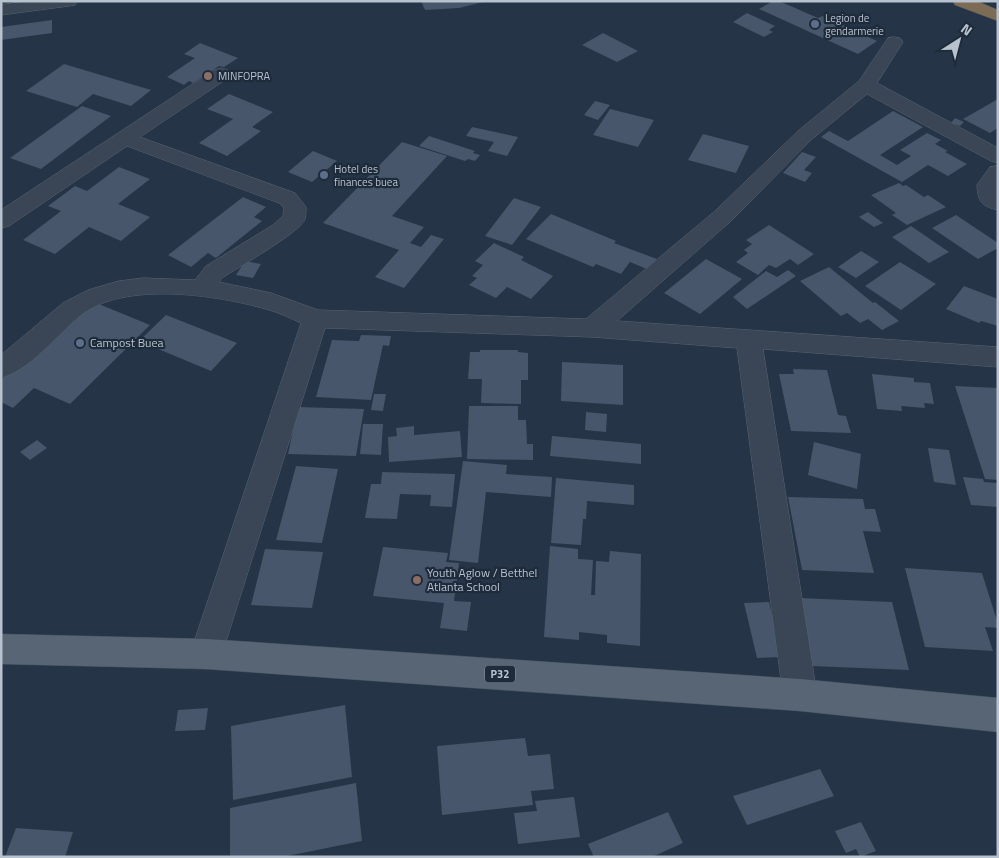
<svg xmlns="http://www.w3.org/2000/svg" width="999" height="858" viewBox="0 0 999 858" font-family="'Titillium Web',sans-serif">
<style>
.building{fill:#47566a}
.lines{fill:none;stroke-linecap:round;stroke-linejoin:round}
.street-casing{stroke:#586472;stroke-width:1}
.primary-casing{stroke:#434f5e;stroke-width:1}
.highway-casing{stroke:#445160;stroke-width:1}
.street{fill:#3a4655;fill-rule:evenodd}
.primary{fill:#586575;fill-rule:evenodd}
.highway{fill:#7c6c56;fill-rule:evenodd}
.service-dot{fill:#5c6f8a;stroke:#1e2b3b;stroke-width:2}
.education-dot{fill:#8d6e63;stroke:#1e2b3b;stroke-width:2}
.labels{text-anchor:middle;stroke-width:4.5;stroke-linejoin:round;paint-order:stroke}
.far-poi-label{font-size:11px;fill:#b8c1ce;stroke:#1e2b3b;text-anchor:start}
.shield{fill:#1e2b3b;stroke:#8a94a2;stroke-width:1}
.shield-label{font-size:11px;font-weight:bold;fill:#b8c1ce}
.poi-label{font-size:12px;fill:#b8c1ce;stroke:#1e2b3b;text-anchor:start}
</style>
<rect width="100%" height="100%" fill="#253446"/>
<path class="building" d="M421,1H483V2L459,8L425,10Z
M773,1H779L818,18L823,16L877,41L858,54L759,9Z
M747,13L775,26L769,30L773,32L764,37L733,22Z
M52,20V33L1,40V27Z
M603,33L638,51L617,62L582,45Z
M200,43L238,58L224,67L219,66L193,83L189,81L184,85L167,77L195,58L184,54Z
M64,64L151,90L131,106L93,94L77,107L26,91Z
M229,94L273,112L252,127L261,131L227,156L199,143L233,119L207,109Z
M998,99V128L990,133L963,119Z
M595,101L610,105L598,120L584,115Z
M82,106L111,116L41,169L10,158Z
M610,109L654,120L638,147L593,135Z
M893,111L923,127L880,155L897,165L911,156L900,150L927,133L941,140L935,144L948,151L945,152L967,164L948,176L928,165L902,182L821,137L829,131L848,141Z
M955,118L964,122L960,126L951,123Z
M472,127L518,137L507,156L488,151L494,142L466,136Z
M703,134L749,146L736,173L688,160Z
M429,136L475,151L473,153L480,155L475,161L468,159L465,161L419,146Z
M402,142L447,156L392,216L424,227L410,243L421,247L431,235L444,239L404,288L375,277L399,250L323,223Z
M313,151L337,161L312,182L288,172Z
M802,152L816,157L804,170L812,173L805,182L783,173Z
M119,167L150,179L118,204L150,217L121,241L89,227L55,254L23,240L61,211L48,206L75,186L87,191Z
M899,183L903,186L906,185L924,197L928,195L946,207L907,225L892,215L896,213L871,195Z
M243,197L266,207L254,217L262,221L216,258L208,253L191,267L168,255Z
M514,198L541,207L512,245L485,236Z
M868,212L883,223L874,227L859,217Z
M551,214L616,241L614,243L657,259L649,270L630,262L621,274L596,264L593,267L526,239Z
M956,215L998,243V248L978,259L932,228Z
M769,225L814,254L798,265L790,259L776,268L769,265L758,275L736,262L748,253L744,250L752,244L746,240Z
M911,226L949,252L929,263L892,237Z
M494,243L524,257L521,260L553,276L531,299L507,287L496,298L469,285L477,278L472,276L483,265L475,261Z
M861,251L879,262L856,278L838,267Z
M706,259L742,279L700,314L664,293Z
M245,261L261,264L253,278L236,275Z
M900,262L936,284L901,310L865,286Z
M829,267L873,303L875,302L899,321L882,330L868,319L860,323L847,313L841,316L800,281Z
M788,270L796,276L747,309L733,297L766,271L777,277Z
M964,286L998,299V326L981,321L979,323L946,309Z
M89,300L150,325L70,404L34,388L13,408L1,402V380Z
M166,315L237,343L211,371L139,341Z
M361,335L391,336L389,346L383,345L371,400L316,397L332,340L359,341Z
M480,350H518V352L528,353V380H521V404L481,403L482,379H468L470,352H480Z
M562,362L623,365V405L561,401Z
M793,369L827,370L838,415L846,416L851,433L791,431L779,374H794Z
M872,374L914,378V382L930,383L934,404L924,403L925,408L901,406L902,411L877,409Z
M955,386L998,388V480L985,479Z
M374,394H386L383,411L371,410Z
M469,406H518V420H526L527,444H533V460L467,459Z
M298,407L364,409L356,456L288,454Z
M586,412L607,414L606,432L585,430Z
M363,424H383L381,455L360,454Z
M414,426V435L460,431L462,457L389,462L388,437L397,436L396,428Z
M552,436L641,444V464L550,456Z
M37,440L47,448L30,460L20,452Z
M814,442L861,454L857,489L808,475Z
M928,448L949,450L956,485L934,482Z
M463,461L507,465L506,474L552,477L551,497L486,492L478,563L449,560Z
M296,466L338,469L322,543L276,540Z
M382,472L455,474L452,507L430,506L431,495L400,494L397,519L365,518L371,484H381Z
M963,477L983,479L984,482L998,483V507L971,505Z
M556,478L634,485V505L587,501L586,519H583L581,545L551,543Z
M788,497L863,499L865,509H875L881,532L863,531L874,573L802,570Z
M550,546L578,549V559L593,560L591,595H595L596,561L609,562L610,551L641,554L640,646L607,643V635L579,632V640L544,637Z
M383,547L448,553L446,562L459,563L454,601L471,602L467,631L440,628L444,603L373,596Z
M265,549L323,552L312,608L251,605Z
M905,568L982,573L998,624V628L985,627L993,651L925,647Z
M800,598L892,602L909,670L812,666Z
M769,602L782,657L757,658L744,603Z
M345,705L352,777L233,800L231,726Z
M208,708L205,730L175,731L178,710Z
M525,738L528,756L550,754L554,789L531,791L533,805L442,815L437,746Z
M820,769L834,796L747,825L733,796Z
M356,783L362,841L282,857H230V808Z
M574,797L580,837L518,844L514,813L537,811L535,801Z
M668,812L683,843L652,857H594L588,844Z
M861,822L876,851L860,857L856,849L846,853L835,831Z
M16,828L73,832L65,857H5Z"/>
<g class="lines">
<g class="street-casing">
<path id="street" d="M28,1H77L75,5L69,6L1,15V5Z
M894,37L900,38L903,42L877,83L998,148V163L991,161L867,94L812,139L731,221L617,321L998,347V367L763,349L817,695L812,707L800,711L788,707L783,695L737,348L592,337L325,328L222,654L218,665L206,669L194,665L190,654L301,323C290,318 278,312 266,309C216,295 125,281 81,315C56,335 33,368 1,378V355L63,303L88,290L119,281L143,278L195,280L206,266L273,225L283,216L284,208L279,203L127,146L9,226L1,228V210L214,70L221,68L228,70L231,74L228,78L140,137L295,193L306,207C306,210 306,215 305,219C301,232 237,268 222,278L219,282L271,293L318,310L586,319L715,211L798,131L859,81L888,38Z
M998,166V210C981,206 978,202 977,185L990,167Z"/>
</g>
<g class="primary-casing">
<path id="primary" d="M1,634L206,639L800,679L998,698V732L800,711L206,669L1,664Z"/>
</g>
<g class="highway-casing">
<path id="highway" d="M953,1H977L998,10V21L955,5Z"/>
</g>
<use href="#street" class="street"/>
<use href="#primary" class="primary"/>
<use href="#highway" class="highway"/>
</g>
<g class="service-dot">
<circle cx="815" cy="24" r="5"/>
<circle cx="324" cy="175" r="5"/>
<circle cx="80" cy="343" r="5"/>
</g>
<g class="education-dot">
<circle cx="208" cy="76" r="5"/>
<circle cx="417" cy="580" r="5"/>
</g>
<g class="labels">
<g class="far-poi-label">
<text x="825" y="22">Legion de<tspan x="825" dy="13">gendarmerie</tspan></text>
<text x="218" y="80">MINFOPRA</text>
<text x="334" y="173">Hotel des<tspan x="334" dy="13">finances buea</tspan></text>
</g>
<rect class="shield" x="485" y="665.5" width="30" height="17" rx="4"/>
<g class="shield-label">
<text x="500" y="678">P32</text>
</g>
<g class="poi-label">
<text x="90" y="347">Campost Buea</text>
<text x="427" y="577">Youth Aglow / Betthel<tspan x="427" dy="14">Atlanta School</tspan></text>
</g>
</g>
<rect width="999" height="858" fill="none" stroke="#b8c1ce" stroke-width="5"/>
<g transform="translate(959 40) rotate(36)" stroke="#1e2b3b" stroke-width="4" paint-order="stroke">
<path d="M0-4L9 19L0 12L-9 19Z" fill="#b8c1ce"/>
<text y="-8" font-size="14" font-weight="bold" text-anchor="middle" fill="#b8c1ce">N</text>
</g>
</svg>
